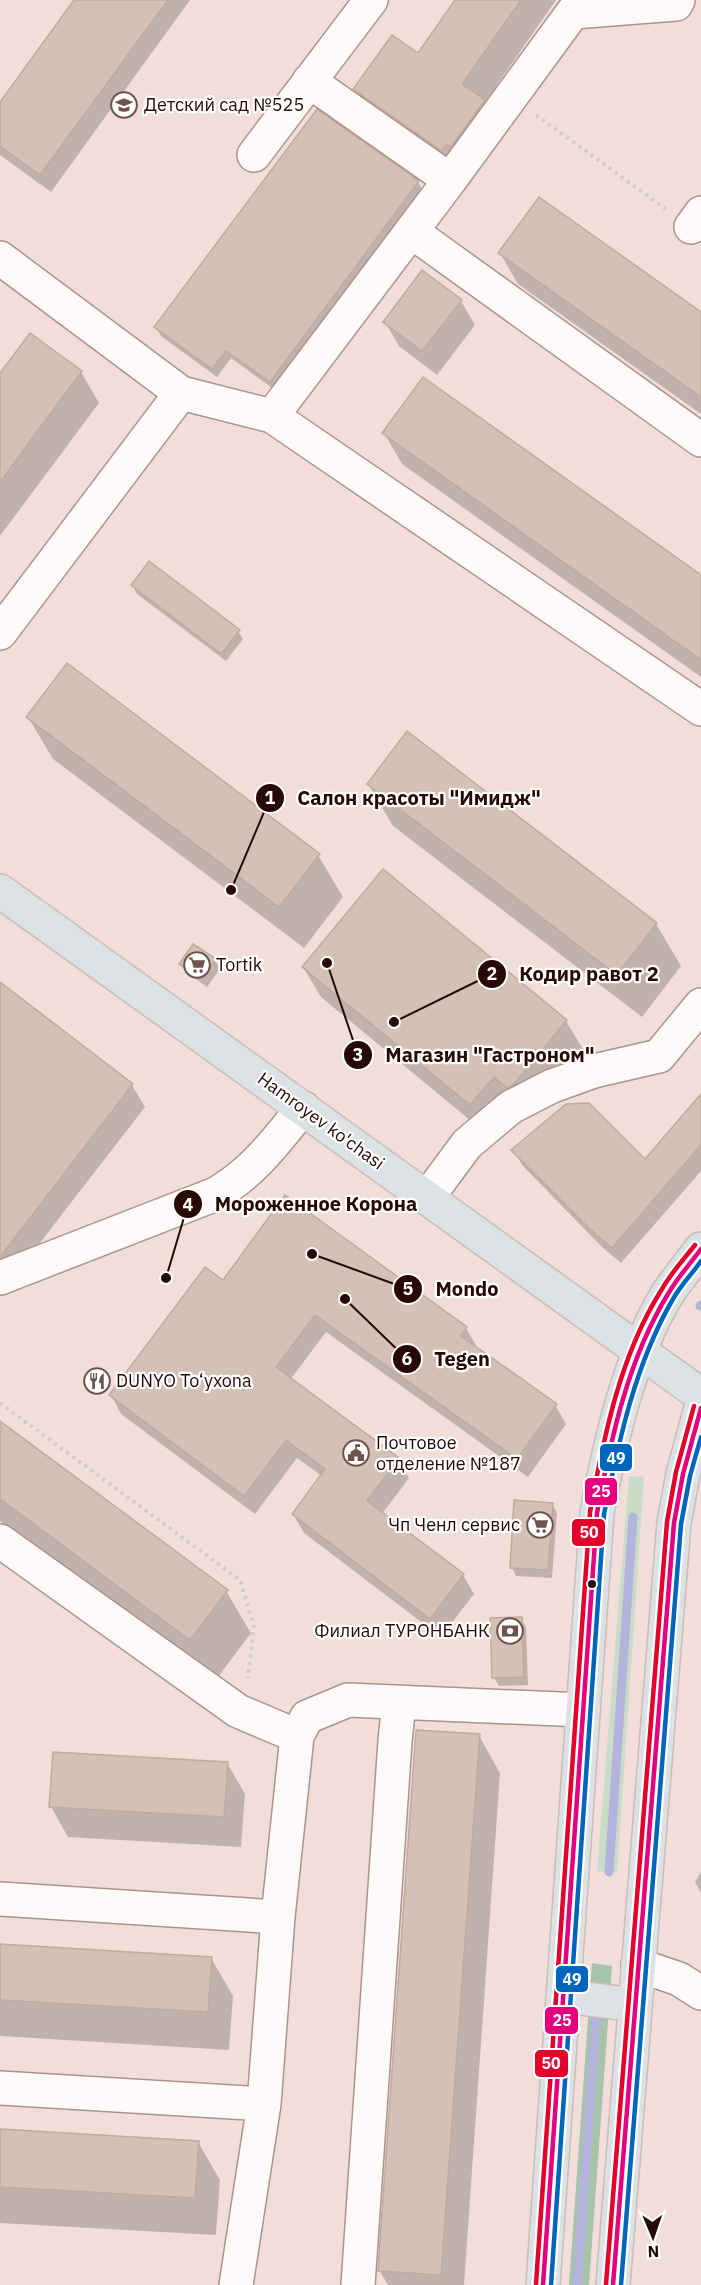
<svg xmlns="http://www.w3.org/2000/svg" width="701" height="2285" viewBox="0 0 701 2285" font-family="'IBM Plex Sans',sans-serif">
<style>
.green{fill:#c8dcc8}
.forest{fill:#a8c3ac}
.shadow{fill:#0003}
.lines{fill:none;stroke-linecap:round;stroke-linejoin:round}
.stream{stroke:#b4b3dc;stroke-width:9}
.building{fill:#d4c1b6;stroke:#c1ab9e;stroke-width:1.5}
.minor-casing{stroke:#ac948d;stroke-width:36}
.major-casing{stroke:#cbbdb9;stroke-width:36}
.path{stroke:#d2cbca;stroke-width:4;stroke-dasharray:3 4.5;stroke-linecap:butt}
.minor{stroke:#fdfaf9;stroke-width:33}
.major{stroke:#dce1e3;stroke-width:33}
.bus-1-casing{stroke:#fff;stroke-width:9}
.bus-2-casing{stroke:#fff;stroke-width:9}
.bus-3-casing{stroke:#fff;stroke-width:9}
.bus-1{stroke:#e5007d;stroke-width:4.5}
.bus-2{stroke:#0065bd;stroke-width:4.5}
.bus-3{stroke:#e4002b;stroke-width:4.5}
.bus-dot{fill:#270802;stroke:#fff;stroke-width:2}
.labels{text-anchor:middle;stroke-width:4.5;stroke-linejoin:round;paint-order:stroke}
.poi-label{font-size:18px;fill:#270802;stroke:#fff;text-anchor:start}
.street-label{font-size:18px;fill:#270802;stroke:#fff}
.leader{fill:none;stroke:#270802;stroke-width:2}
.callout-dot{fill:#270802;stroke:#fff;stroke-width:2}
.mark-label{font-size:18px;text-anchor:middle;font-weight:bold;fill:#fff}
.callout-label{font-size:20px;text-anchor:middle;font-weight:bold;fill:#270802;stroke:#fff;stroke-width:4.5;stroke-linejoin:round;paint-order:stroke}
.line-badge{stroke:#fff;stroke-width:2}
.badge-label{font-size:16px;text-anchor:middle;font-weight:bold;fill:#fff}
</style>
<rect width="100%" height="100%" fill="#f2ded8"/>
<path class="green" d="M629,1476L644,1477L617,1872L597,1871Z"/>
<path class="forest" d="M592,1963L612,1966L589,2285H569Z"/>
<path class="shadow" d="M76,0H190L51,192L0,155V104Z
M457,0H556L485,102L500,129L468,174L371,117L355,89L418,55Z
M317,111L418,182L423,191L275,390L231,358L217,377L161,336L156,327Z
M500,253L701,314V414L518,284Z
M461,301L475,325L437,375L399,346L385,322Z
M81,372L99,403L0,536V376Z
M384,433L701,577V677L402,464Z
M133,586L238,631L243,639L226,661L137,594Z
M28,717L318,855L343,897L304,948L53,759Z
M368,784L656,924L681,966L642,1017L393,826Z
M383,871L566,1021L584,1051L531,1115L488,1135L321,997L303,967Z
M215,960L220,969L207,987L186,972L181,964Z
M0,983L132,1085L145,1107L12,1279L0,1270Z
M701,1096V1171L621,1263L602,1247L523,1166L513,1150L645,1161Z
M223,1282L466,1328L477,1347L476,1348L555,1405L566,1424L528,1477L326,1332L290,1380L398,1459L409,1478L382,1514L463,1575L474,1594L441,1637L304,1533L293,1514L322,1476L297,1458L255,1514L121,1414L111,1395Z
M0,1423L226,1591L251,1633L215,1681L0,1521Z
M552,1504L557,1513L552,1578L516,1576L512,1567Z
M521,1619L526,1627L528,1685L499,1686L494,1678Z
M479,1736L500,1773L464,2285H388L379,2270Z
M227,1763L245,1794L241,1847L68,1837L51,1807Z
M701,1872V1893L695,1882Z
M0,1945L211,1958L233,1996L229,2050L0,2036Z
M0,2131L198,2142L220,2180L216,2235L0,2223Z"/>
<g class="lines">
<path class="stream" d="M700,1306L701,1305
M609,1872L633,1517
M577,2285L597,2006"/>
</g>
<path class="building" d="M74,0H168L40,175L0,146V102Z
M455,0H521L462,84L485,100L451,147L447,144L442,151L353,89L392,35L418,53Z
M317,109L419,181L270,382L226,351L212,369L154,327Z
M539,197L701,312V397L498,253Z
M422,270L462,300L422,351L383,322Z
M30,333L82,371L0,482V373Z
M423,377L701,575V660L382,433Z
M149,561L240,630L221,654L131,585Z
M67,663L320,854L279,907L26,717Z
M407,731L657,923L617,975L367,784Z
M383,869L567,1020L514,1084L507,1088L494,1077L470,1105L302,967Z
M193,944L216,959L202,979L179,964Z
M0,982L133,1084L0,1257Z
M701,1094V1145L612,1248L591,1230L511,1150L566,1104L589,1103L645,1159Z
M285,1195L467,1327L461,1336L557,1404L517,1459L315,1315L276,1367L399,1458L367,1501L464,1574L430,1619L292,1514L325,1469L286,1440L244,1496L109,1395L205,1267L223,1280Z
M0,1421L228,1590L190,1640L0,1499Z
M514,1500L553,1503L548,1570L510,1568Z
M522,1617L524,1677L492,1678L490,1618Z
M416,1730L480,1734L441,2275L378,2271Z
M53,1752L228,1762L224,1817L49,1807Z
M0,1944L212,1957L208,2012L0,2000Z
M0,2129L199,2141L195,2198L0,2187Z"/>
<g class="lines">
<g class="minor-casing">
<path id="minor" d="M254,155L371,0
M450,180L573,12L676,4L678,0
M691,227L701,213
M412,232L701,440
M0,258L181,393L272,416L701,709
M272,416L450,180L309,81
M0,633L181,393
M427,1198L467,1144L511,1107L552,1086L594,1071L659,1056L701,1005
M0,1278L216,1194C255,1171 275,1142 303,1108
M0,1541L238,1711L297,1736
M0,1899L278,1917
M638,1965L679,1979L701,1993
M0,2088L264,2104
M236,2285L264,2104L278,1917L297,1736L307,1717L348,1700L583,1710
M358,2285L395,1741L399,1703"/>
</g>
<g class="major-casing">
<path id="major" d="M0,891L701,1395
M564,1996L635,2005
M543,2285L597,1513C610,1442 630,1355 668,1293C678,1278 690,1264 701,1249
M613,2285L674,1523L683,1474L701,1408"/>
</g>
<path class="path" d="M536,115L666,209
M0,1403L240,1580L254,1627L248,1678"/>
<use href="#minor" class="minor"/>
<use href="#major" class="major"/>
<g class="bus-1-casing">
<path id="bus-1" d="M543,2285L597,1513C611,1438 628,1359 668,1294C677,1278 690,1264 701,1249
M613,2285L674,1523L683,1474L701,1408"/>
</g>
<g class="bus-2-casing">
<path id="bus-2" d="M551,2285L604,1514C619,1440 635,1364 673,1299C681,1285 692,1274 701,1261
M621,2285L681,1524L690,1476L701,1437"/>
</g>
<g class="bus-3-casing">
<path id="bus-3" d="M536,2284L590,1512C604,1436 620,1355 662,1289C671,1273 684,1259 695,1245
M606,2284L667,1522L676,1472L694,1406"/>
</g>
<use href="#bus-1" class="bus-1"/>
<use href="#bus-2" class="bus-2"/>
<use href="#bus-3" class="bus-3"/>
</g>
<defs>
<g id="school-ring" transform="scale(1.35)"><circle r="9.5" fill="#fff" stroke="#6e534d" stroke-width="1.5"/><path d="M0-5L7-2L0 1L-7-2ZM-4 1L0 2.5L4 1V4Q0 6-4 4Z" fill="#6e534d"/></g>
<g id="supermarket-ring" transform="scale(1.35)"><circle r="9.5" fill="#fff" stroke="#6e534d" stroke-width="1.5"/><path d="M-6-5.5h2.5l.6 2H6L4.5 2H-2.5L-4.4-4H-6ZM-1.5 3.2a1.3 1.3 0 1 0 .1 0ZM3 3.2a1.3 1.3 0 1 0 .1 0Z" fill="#6e534d"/></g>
<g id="restaurant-ring" transform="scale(1.35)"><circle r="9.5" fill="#fff" stroke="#6e534d" stroke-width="1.5"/><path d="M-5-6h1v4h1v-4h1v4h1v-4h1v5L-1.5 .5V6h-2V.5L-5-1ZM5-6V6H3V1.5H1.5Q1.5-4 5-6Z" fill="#6e534d"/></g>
<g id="civic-ring" transform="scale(1.35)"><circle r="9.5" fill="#fff" stroke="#6e534d" stroke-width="1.5"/><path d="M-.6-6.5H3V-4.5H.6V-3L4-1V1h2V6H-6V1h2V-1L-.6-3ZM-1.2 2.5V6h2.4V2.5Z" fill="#6e534d"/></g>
<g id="bank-ring" transform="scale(1.35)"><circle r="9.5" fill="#fff" stroke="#6e534d" stroke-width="1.5"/><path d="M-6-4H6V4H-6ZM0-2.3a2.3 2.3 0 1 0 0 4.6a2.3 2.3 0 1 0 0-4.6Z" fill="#6e534d"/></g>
</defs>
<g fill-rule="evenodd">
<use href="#school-ring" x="124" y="105"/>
<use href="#supermarket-ring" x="197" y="965"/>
<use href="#restaurant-ring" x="97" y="1381"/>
<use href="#civic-ring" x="356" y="1453"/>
<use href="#supermarket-ring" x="540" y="1525"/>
<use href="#bank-ring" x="510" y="1631"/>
</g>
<circle class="bus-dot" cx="592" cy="1584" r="5"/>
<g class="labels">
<g class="poi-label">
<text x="144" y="111">Детский сад №525</text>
<text x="216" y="971">Tortik</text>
<text x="116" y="1387">DUNYO To‘yxona</text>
<text x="376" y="1449">Почтовое<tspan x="376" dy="21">отделение №187</tspan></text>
<text x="520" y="1531" text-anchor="end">Чп Ченл сервис</text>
<text x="490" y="1637" text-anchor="end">Филиал ТУРОНБАНК</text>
</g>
<g class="street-label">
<text transform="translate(321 1121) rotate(36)" y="6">Hamroyev ko'chasi</text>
</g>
</g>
<path class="leader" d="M231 890L270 798M394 1022L492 974M327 963L358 1055M166 1278L188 1204M312 1254L408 1289M345 1299L407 1359"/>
<g class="callout-dot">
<circle cx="231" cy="890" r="6"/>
<circle cx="394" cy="1022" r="6"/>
<circle cx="327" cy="963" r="6"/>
<circle cx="166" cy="1278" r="6"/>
<circle cx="312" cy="1254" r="6"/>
<circle cx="345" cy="1299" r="6"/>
<circle cx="270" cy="798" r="15"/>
<circle cx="492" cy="974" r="15"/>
<circle cx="358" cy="1055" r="15"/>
<circle cx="188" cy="1204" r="15"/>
<circle cx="408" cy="1289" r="15"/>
<circle cx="407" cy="1359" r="15"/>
</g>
<g class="mark-label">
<text x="270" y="804">1</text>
<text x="492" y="980">2</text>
<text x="358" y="1061">3</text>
<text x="188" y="1211">4</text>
<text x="408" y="1295">5</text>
<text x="407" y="1365">6</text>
</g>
<g class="callout-label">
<text x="419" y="805">Салон красоты "Имидж"</text>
<text x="589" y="981">Кодир равот 2</text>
<text x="490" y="1062">Магазин "Гастроном"</text>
<text x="316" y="1211">Мороженное Корона</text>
<text x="467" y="1296">Mondo</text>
<text x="462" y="1366">Tegen</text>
</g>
<g class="line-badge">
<rect x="599" y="1443" width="34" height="29" rx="6" fill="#0065bd"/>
<rect x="584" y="1477" width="34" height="29" rx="6" fill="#e5007d"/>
<rect x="571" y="1518" width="35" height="29" rx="6" fill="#e4002b"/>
<rect x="555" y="1965" width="34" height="28" rx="6" fill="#0065bd"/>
<rect x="544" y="2006" width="35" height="29" rx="6" fill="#e5007d"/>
<rect x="534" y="2049" width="35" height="29" rx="6" fill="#e4002b"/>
</g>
<g class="badge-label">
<text x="616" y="1464">49</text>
<text x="601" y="1497">25</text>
<text x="589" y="1538">50</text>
<text x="572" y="1985">49</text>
<text x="562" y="2026">25</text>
<text x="551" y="2069">50</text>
</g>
<g transform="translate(653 2237) rotate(178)" stroke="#ffffff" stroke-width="4.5" paint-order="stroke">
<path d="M0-4.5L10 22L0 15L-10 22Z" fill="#270802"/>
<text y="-9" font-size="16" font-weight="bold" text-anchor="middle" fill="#270802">N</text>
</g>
</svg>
